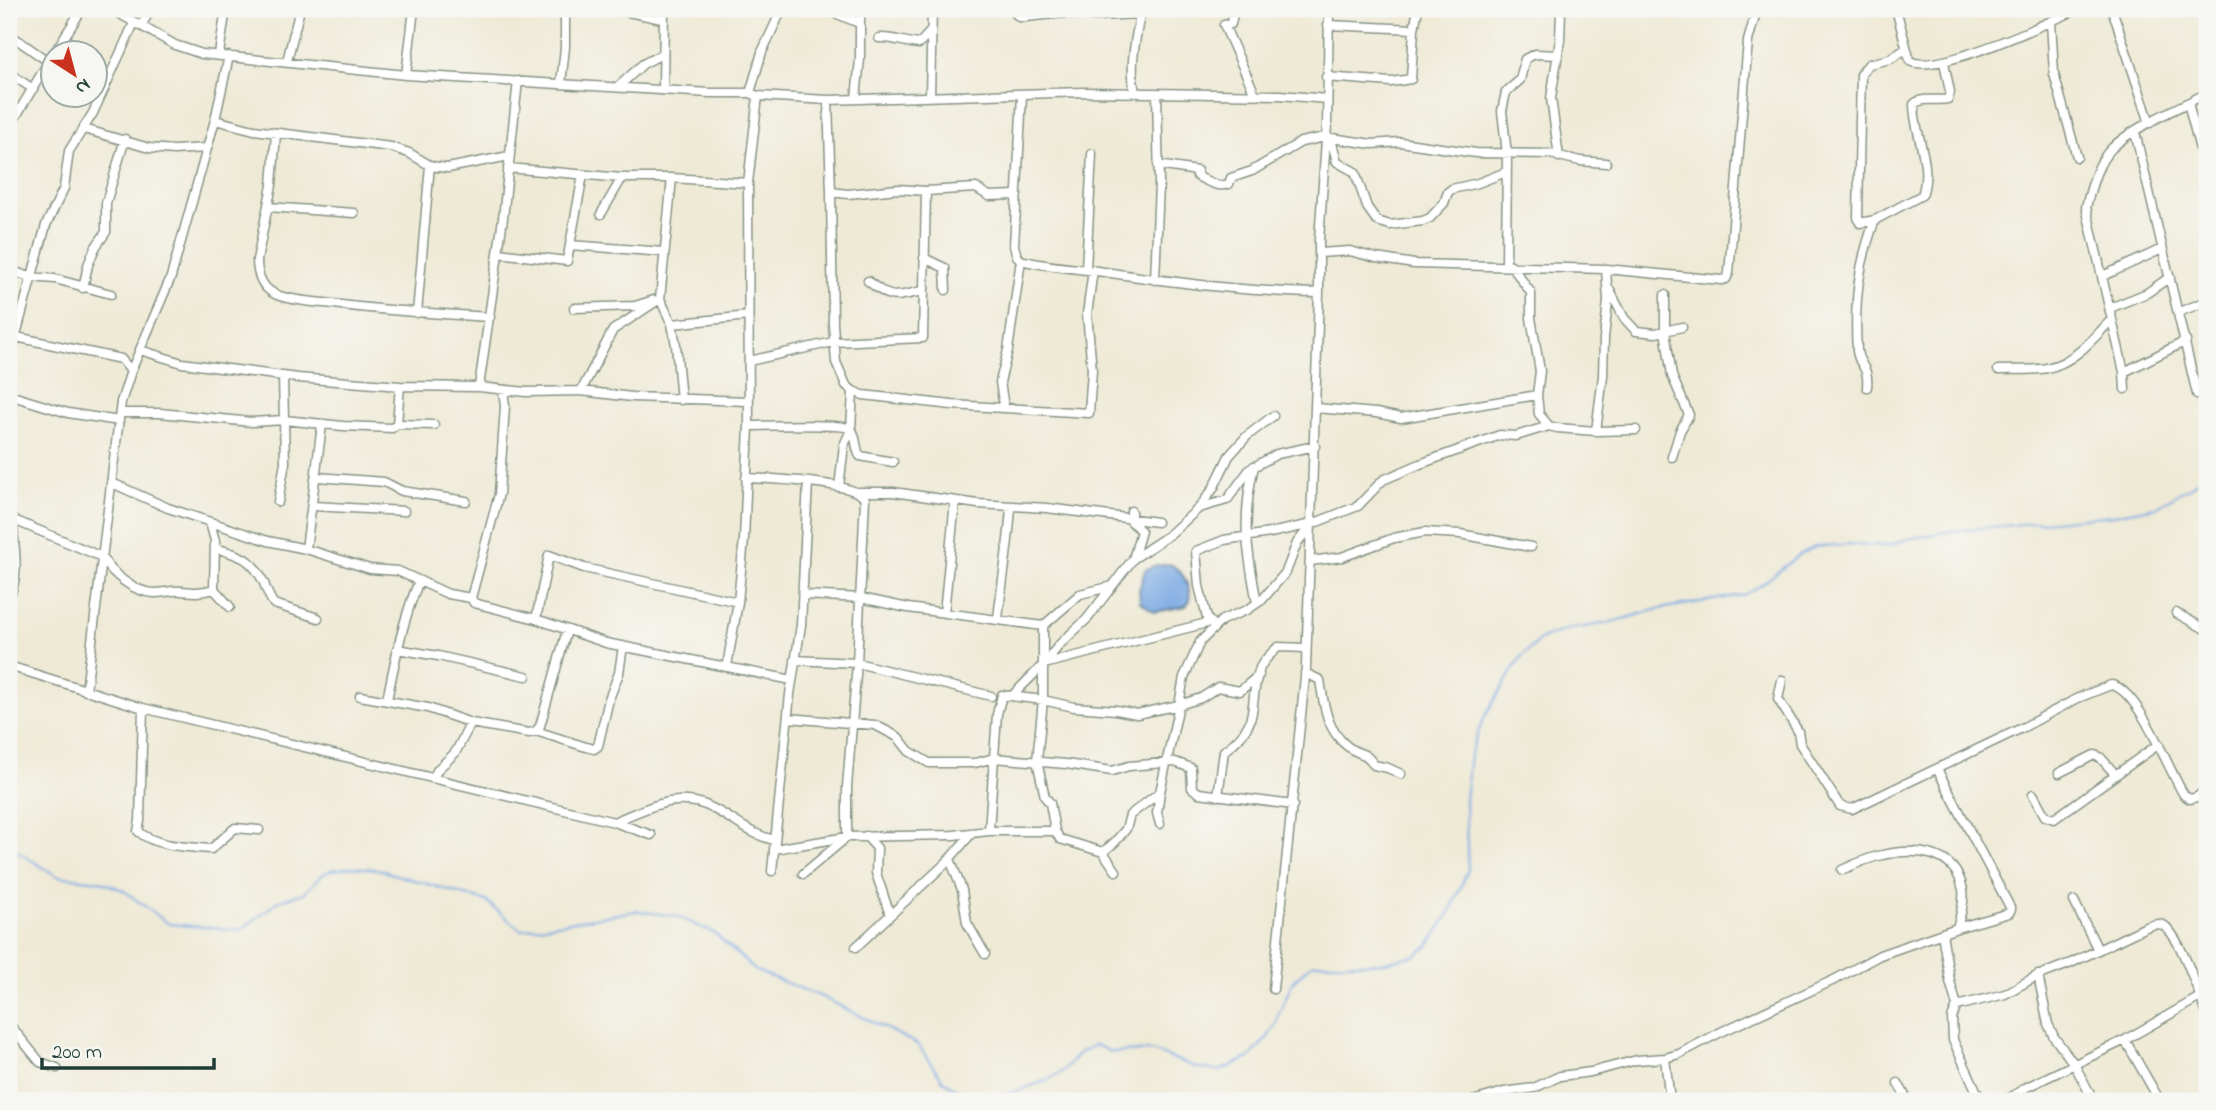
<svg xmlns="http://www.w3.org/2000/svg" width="2216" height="1110" viewBox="0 0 2216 1110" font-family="'Indie Flower',sans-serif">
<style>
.water{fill:#79a8e3;stroke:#4c728c;stroke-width:2}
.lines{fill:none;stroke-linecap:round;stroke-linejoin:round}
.stream{stroke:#79a8e3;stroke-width:2}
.minor-casing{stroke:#879485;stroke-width:11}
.minor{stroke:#fff;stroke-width:8}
</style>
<rect width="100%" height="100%" fill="#f6f6f2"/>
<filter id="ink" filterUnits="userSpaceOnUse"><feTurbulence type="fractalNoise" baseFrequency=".0143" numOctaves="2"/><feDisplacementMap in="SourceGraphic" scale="14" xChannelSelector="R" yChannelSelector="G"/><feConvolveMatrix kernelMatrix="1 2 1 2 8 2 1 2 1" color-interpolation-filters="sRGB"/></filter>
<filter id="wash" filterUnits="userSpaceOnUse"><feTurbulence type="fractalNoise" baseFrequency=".00686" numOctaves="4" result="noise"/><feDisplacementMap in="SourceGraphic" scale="28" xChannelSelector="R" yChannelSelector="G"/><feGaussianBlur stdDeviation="1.57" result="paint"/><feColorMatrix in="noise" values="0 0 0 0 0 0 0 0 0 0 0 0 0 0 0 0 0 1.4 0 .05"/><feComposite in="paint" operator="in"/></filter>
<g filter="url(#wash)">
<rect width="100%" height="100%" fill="#efead6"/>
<path class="water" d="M1170,564C1183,571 1190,585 1190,600L1186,606L1155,612L1140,602L1139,590L1145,570L1153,566Z"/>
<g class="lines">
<path class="stream" d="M9,835L15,850L57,876L100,881L123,890L169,924L241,930L280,900L304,893L322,875L331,870L353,867L376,869L486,901L521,930L636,911L676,916L714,933L756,971L822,997L917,1044L943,1080L970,1100L994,1099L1048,1080L1063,1071L1079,1053L1095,1045L1111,1052L1152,1051L1198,1068L1219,1071L1249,1058L1268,1037L1275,1026L1279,1013L1293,981L1313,963H1381L1416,955L1427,947L1449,914L1468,870L1465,800L1470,755L1474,743L1484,718L1512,671L1522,656L1541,639L1565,630L1608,623L1659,609L1743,595L1761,585L1799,555L1815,547L1850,544L1888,546L1907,539L1952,531L2113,515L2156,507L2191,486L2207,473"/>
</g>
</g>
<g filter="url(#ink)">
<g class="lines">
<g class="minor-casing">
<path id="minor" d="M111,9L175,45L202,54L406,75L710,93H750L758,96L828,100L1084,92L1280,95L1327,99
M614,9L662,19
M825,9L859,23
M1011,9L1019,17H1025L1065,13L1095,16L1140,14
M1234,9L1231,24L1224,25L1255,94
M1896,9L1910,61C1936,76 2049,22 2078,9
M2112,9L2150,123
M2051,21L2054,74L2077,157
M1328,25L1414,29
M141,26L151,9
M9,34L49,62
M879,38C894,37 905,43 919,44L931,31
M1906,49L1890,59L1869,64L1861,73L1858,217L1860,223L1875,220L1922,195C1933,164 1914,135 1914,104C1924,96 1937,102 1948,99L1950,92L1944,62
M55,52L82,9
M219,54L226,9
M287,61L300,9
M9,73L33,89
M406,75L414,9
M1326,77L1391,82L1411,79L1414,29L1418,9
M561,84L565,47V9
M618,87L643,64L662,54
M663,90L664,9
M750,93L762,52L782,9
M1135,93C1129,65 1136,37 1141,9
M1022,95L1014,246L1017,256L1021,260C1050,268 1081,268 1111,273C1180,283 1249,292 1319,293V240L1327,125L1329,9
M930,96L932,9
M856,98L860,59V9
M2188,103L2207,176
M215,120L254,130L391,147L409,153L431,166L448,168L509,156
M9,128L52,56
M84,129L149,148L174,150L206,148
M2135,132L2197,394
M276,133L272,185L257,260C257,274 262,289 277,295C296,302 320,302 341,305C390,311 440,314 490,317
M1331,139L1337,162L1355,172L1367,207L1377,221L1390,225L1423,221L1430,218L1444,203L1448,192L1452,189L1478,183L1506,172
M1559,157L1551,98L1560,40L1561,9
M1158,165L1197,171V176C1207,181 1217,188 1229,184L1231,178L1252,171L1301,142L1325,137L1372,144L1400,142L1476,153L1550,154L1580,161L1606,163
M508,168L622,178H672
M926,191L976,188L989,196L1017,195
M831,192L833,324L836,362L846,385L853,391L863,395L952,405L1089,413L1092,370L1087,314L1093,270
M268,207L354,213
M601,214L622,178
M570,245L664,252
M498,253L567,261L583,175
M1319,253L1350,251L1376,258L1414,264L1606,269L1721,280L1726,279L1729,273L1748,41L1757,9
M924,258L945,268L946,290
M1506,265L1507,154L1502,111L1506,92L1520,80L1525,59L1535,54L1558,55
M1511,265L1531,293V318L1540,371L1537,395L1539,414L1549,426L1557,428L1596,431L1636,430
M1086,269L1092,154
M9,270L30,277L55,279L111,294
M2103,276L2162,249
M1155,280L1159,184L1157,94
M868,281C893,301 892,297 923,291
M1607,285L1624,318L1636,331L1656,333L1682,327
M83,288L88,265L95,248L106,232V203L125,139
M1665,295V331L1672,376L1689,415L1680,431L1672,457
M574,308L635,306L654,300
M2110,308L2147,293L2170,277
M2179,312L2207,301
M417,313L430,165
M672,324L748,316
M16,337L121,359L131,371
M140,350L182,363L298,378L400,386L479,387L526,392L581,391L632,397L748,401
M9,360L46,225L64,188L69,151L93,113L134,23
M749,361L833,342L923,338L926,191L898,189L848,194L831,192L828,100
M1998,370C2013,369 2032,371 2047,368C2075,362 2093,339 2112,319
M2124,372L2186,341
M479,387L503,218L518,81
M1867,387C1869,365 1859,367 1857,351C1854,303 1858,265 1875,220
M2125,389L2124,372L2086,207C2091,188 2097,162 2112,148C2134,126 2179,108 2207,93
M581,391L613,330L660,299
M9,395L68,413L119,421
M681,400L676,345L672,324L660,299L672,178L748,183
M1004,407L1000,382L1008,350L1021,260
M1316,408L1376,413L1401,418L1537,395
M120,413H160L252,422L284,420L343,426L392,428L397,424L400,386
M397,424L434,425
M749,426C764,426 843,423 851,429C857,435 855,449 860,456L893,462
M1596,431L1603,376L1604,338L1608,301L1606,269
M1254,466C1241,521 1247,549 1257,603
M317,477L384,482L402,491L466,501
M746,478C769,479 854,481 865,499L857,663L847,787V837L803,874
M112,483L168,508L268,541L306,549L370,569L398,571L448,594L471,598L474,603L536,619L606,643L792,680
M839,487L844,445L851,430L853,391
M859,492H893L978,504L1047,508L1157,522
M278,502L285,463L283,377
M313,506L404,511
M1199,508L1213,489L1229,456L1247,436L1273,416
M1131,511V521L1141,531L1133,559L1087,619L1060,644L1044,664L1211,622
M9,518L102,557C112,574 133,592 154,593C163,593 172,590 182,591C194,592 202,593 214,589
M210,522L215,541L214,589L230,607
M215,548C240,555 252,558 264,583C267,591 269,598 274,604L318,618
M306,549L322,425
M1133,559L1169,535L1199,508L1227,500L1250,469L1277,454L1315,446
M1310,561L1342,557L1394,538L1425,532L1460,534L1531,547
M804,595L861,598L908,608L1043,626V700L1037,761L1045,797L1050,803L1055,831
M9,598C21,571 13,548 13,520
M471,598L499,494L505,406L503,390
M944,613L955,501
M2176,613L2207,630
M536,619L549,555L584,568L738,602
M998,619C1002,581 1009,544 1011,506
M1208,622L1199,586L1196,551L1224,540L1270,533L1312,524L1358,506L1383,480L1420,464L1500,435L1516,436L1549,426
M1043,626L1080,594L1109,587
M397,649L438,656L526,676
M795,660L857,663L991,696
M9,666L143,708L614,822L651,835
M727,666L738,602L744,539L749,426L748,183L758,96
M1305,673L1320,680C1324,705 1326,729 1347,746C1360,757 1364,749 1374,765L1388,768L1401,774
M1782,680L1778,699L1798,731L1800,744L1840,806L1852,809L2024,727L2078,698L2111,685C2138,688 2169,771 2184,795L2190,799L2197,797L2207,789
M86,691L121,402L131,371L171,277L215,120L229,56
M360,696L428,708L471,723L529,733L536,731L540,726L567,630
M1012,696L1044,664
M387,700C395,660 403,619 419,581
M143,708L140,821L138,831C155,847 189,847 211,849L235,828L259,830
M788,718L875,725L898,737L909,751L929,763H975L994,758L1066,764L1112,771L1129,766L1175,762L1191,768L1192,788L1199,793L1293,805
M536,731L586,747L594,749L598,746L609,699L619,673L623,646
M1937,769L2011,909L2009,913L1957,928
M2059,773L2094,755L2100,757L2115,774
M433,778L438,769L455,753L471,723
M1160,792L1157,813L1160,824
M2033,794L2045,816L2054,819L2159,744
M1218,796L1224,751C1265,721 1246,706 1260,668C1263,660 1272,653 1278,647L1306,648
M614,822C645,809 679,790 712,808C734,819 749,834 774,840
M989,831L997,714L1002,695L1043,700L1074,707L1116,710L1137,714L1179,705L1184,677L1200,642L1222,620L1247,610L1262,600L1286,572L1297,543L1311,525
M866,836L877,848L876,873L890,915
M774,849L847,837L953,835L989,831H1055L1060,839L1103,852L1116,871
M1103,852L1115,842L1126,829L1130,815L1160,792L1179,705L1201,698L1218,687L1240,691L1259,675
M950,859L962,890L967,923L985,954
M772,871L790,694L801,625L808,482
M2074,901L2098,950
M1942,933L1950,981L1957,1006L1952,1018L1953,1040L1981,1101
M856,947L946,863L972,833
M2038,975L2048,1024L2054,1037L2074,1064L2094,1101
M1273,989L1306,667L1319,293
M1957,1006L2005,994L2035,977L2071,963L2146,927C2154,924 2161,922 2167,928C2183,944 2198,992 2207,1014
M9,1024L40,1062L57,1068
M2125,1040L2160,1101
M1665,1058L1670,1101
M1898,1083L1908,1101
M1473,1101L1504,1092L1534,1088L1560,1076L1591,1072L1637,1060L1665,1058L1679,1054L1721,1032L1834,980L1880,955L1957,928C1960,916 1965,902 1963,890C1955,848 1912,848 1878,856C1866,859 1853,865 1842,870
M2005,1101L2027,1087L2125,1040L2207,993"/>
</g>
<use href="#minor" class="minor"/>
</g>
</g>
<rect width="2216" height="1110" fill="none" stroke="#f6f6f2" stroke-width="35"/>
<g transform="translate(74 74) rotate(144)"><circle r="33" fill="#f6f6f2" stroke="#a0aca6" stroke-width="2"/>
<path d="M0-5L12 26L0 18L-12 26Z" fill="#c8321e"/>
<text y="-10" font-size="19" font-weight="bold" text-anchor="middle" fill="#1f3d34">N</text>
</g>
<path d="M42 1058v10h172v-10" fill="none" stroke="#1f3d34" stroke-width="3.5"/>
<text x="52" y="1058" font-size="21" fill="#1f3d34" stroke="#f6f6f2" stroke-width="5" paint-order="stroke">200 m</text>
</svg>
